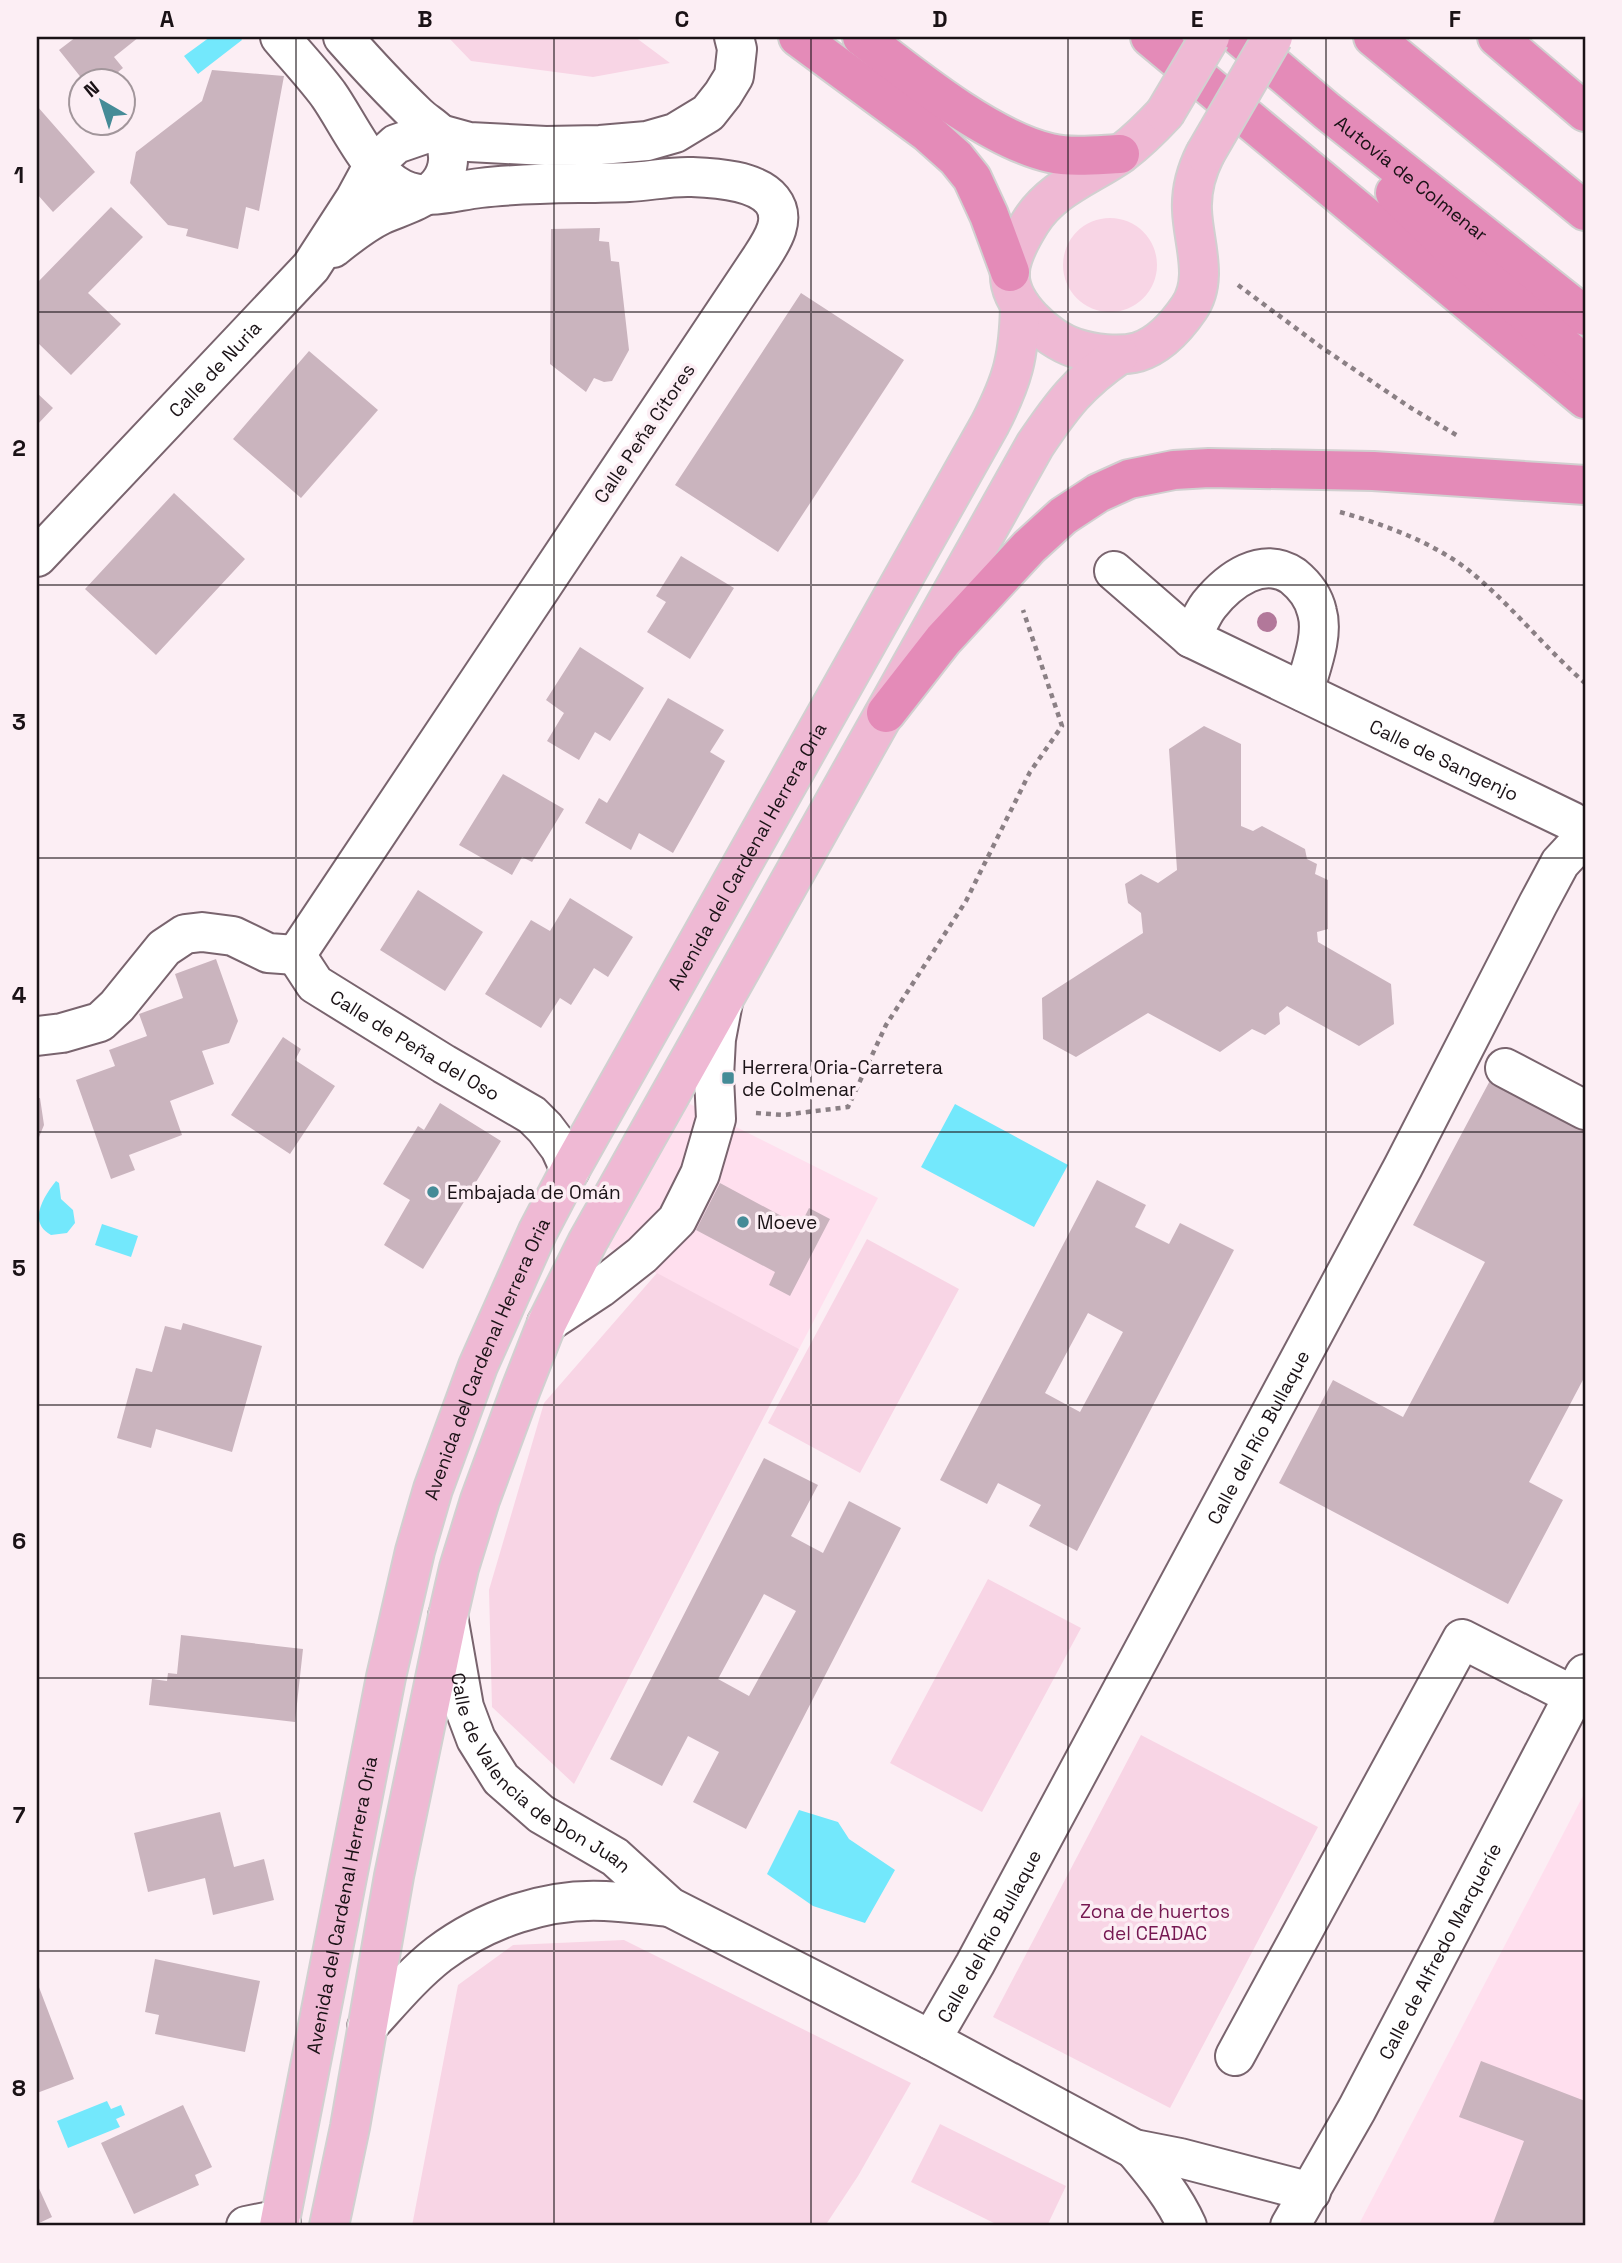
<svg xmlns="http://www.w3.org/2000/svg" width="1622" height="2263" viewBox="0 0 1622 2263" font-family="'Space Grotesk',sans-serif">
<style>
.built{fill:#ffdfee}
.green{fill:#f8d5e5}
.water{fill:#73e8fc}
.building{fill:#cab4be;fill-rule:evenodd}
.lines{fill:none;stroke-linecap:round;stroke-linejoin:round}
.minor-casing{stroke:#79646e;stroke-width:42}
.major-casing{stroke:#d1d0d0;stroke-width:42}
.highway-casing{stroke:#d1d0d0;stroke-width:42}
.path{stroke:#8b8085;stroke-width:4.5;stroke-dasharray:5 5;stroke-linecap:butt}
.minor{stroke:#fff;stroke-width:38}
.major{stroke:#efb9d4;stroke-width:38}
.highway{stroke:#e48bb8;stroke-width:38}
.major-bridge-casing{stroke:#d1d0d0;stroke-width:42;stroke-linecap:butt}
.major-bridge{stroke:#efb9d4;stroke-width:38}
.tree{fill:#b2789a}
.grid{fill:none;stroke:#1a1216;stroke-width:2;stroke-opacity:0.55}
.poi-dot{fill:#458b97;stroke:#fceef4;stroke-width:2.5}
.labels{text-anchor:middle;stroke-width:7;stroke-linejoin:round;paint-order:stroke}
.street-label{font-size:19px;fill:#1a1216;stroke:#fceef4}
.poi-label{font-size:19px;fill:#1a1216;stroke:#fceef4;text-anchor:start}
.park-label{font-size:19px;fill:#751851;stroke:#fceef4}
.neatline{fill:none;stroke:#1a1216;stroke-width:2.5}
.grid-label{font-size:23px;text-anchor:middle;font-weight:bold;fill:#1a1216}
</style>
<rect width="100%" height="100%" fill="#fceef4"/>
<path class="built" d="M684,1101L878,1198L799,1349L607,1247Z
M1585,1792V2226H1358Z"/>
<path class="green" d="M448,37H635L670,63L593,77L471,61Z
M1063 265a47 47 0 1 1 94 0a47 47 0 1 1-94 0Z
M867,1239L959,1289L860,1473L768,1423Z
M657,1273L799,1349L574,1784L492,1707L489,1590L544,1403Z
M988,1579L1081,1628L982,1812L890,1763Z
M1141,1735L1318,1827L1170,2108L993,2017Z
M624,1940L911,2083L858,2176L825,2226H412L458,1985L513,1945Z
M940,2124L1066,2186L1047,2226H1000L911,2182Z"/>
<path class="water" d="M210,37H240L242,40L198,74L184,56Z
M955,1104L1068,1165L1034,1227L921,1167Z
M56,1181L59,1183L61,1199L73,1210L75,1223L67,1233L51,1235C27,1222 44,1196 56,1181Z
M102,1224L138,1236L131,1257L95,1245Z
M799,1810L838,1822L849,1839L895,1870L865,1923L813,1906L767,1874Z
M107,2101L111,2109L121,2105L125,2115L116,2119L120,2127L68,2148L57,2121Z"/>
<path class="building" d="M76,37H139L114,57L123,68L108,80H83L59,50Z
M212,70L284,76L259,211L246,207L238,249L186,236L188,229L168,225L130,183L136,152L202,101Z
M37,106L95,172L53,212L37,194Z
M111,207L143,237L88,293L121,324L71,375L37,342V283Z
M600,228L599,241L609,242L611,261L619,262L629,350L612,381L604,382L594,378L586,392L550,364L551,229Z
M801,293L904,360L778,552L675,485Z
M309,351L378,410L301,498L233,439Z
M37,393L53,408L37,425Z
M174,493L245,559L156,655L85,589Z
M681,556L734,588L690,659L647,632L666,602L656,596Z
M580,647L644,688L610,741L595,732L579,760L547,741L564,713L546,700Z
M668,698L724,730L710,752L725,761L673,853L639,833L631,850L585,823L599,798L607,803Z
M1204,726L1241,744V826L1253,831L1262,826L1305,849L1307,859L1317,864L1315,874L1328,880V929L1317,932L1318,942L1391,984L1394,1024L1359,1046L1287,1006L1279,1013L1280,1024L1265,1035L1252,1029L1220,1052L1148,1013L1076,1057L1043,1039L1042,998L1143,933L1141,913L1128,903L1125,884L1141,874L1158,883L1177,870L1169,749Z
M503,774L564,809L532,862L522,857L512,875L459,845Z
M418,890L483,932L445,991L380,950Z
M570,898L633,937L608,977L594,968L571,1005L560,998L541,1028L485,994L531,920L550,931Z
M216,959L238,1021L229,1043L202,1051L214,1084L170,1101L182,1135L129,1155L135,1170L111,1179L76,1080L115,1066L109,1050L147,1036L139,1014L183,998L175,974Z
M283,1037L301,1049L295,1060L335,1086L290,1154L231,1115Z
M1494,1073L1585,1121V1376L1529,1482L1563,1500L1508,1604L1279,1483L1333,1380L1403,1417L1485,1262L1413,1225Z
M37,1098H40L44,1125L37,1142Z
M440,1103L501,1141L423,1269L384,1245L410,1200L383,1184L418,1126L424,1130Z
M1097,1180L1146,1205L1135,1227L1169,1244L1180,1223L1234,1250L1077,1551L1029,1526L1041,1505L998,1483L987,1504L940,1480ZM1088,1313L1123,1332L1080,1412L1045,1393Z
M720,1183L800,1226L809,1208L830,1219L790,1296L769,1285L775,1272L696,1230Z
M183,1323L262,1346L232,1452L156,1429L151,1448L117,1438L136,1368L152,1372L165,1326L181,1330Z
M764,1458L818,1485L791,1536L823,1553L849,1501L901,1528L746,1829L693,1802L719,1752L688,1736L662,1786L610,1759ZM764,1594L796,1611L749,1696L718,1679Z
M181,1635L303,1649L295,1722L149,1705L152,1679L167,1681L168,1673L177,1674Z
M220,1812L234,1867L264,1859L274,1900L213,1915L205,1878L148,1892L134,1833Z
M155,1959L260,1981L245,2052L155,2034L159,2015L145,2012Z
M37,1982L74,2079L37,2093Z
M1481,2061L1585,2101V2226H1492L1524,2141L1459,2117Z
M183,2105L212,2167L195,2175L199,2185L134,2214L101,2143Z
M37,2184L52,2217L37,2224Z"/>
<g class="lines">
<g class="minor-casing">
<g id="minor">
<path d="M280,37C296,56 313,74 328,94C348,122 370,174 402,189C428,201 453,191 480,188C529,182 579,184 629,182C650,181 671,176 692,177C716,178 756,180 772,200C787,219 772,241 761,258L296,955"/>
<path d="M333,248C348,236 364,223 381,215C399,207 419,202 434,189C448,177 452,157 444,140C438,129 425,123 417,115C391,90 366,63 343,37"/>
<path id="s1" d="M37,557L311,267L355,199L374,164L396,144L425,134H440L469,142L546,146L600,145L647,141L675,133L708,113L723,94L734,76L737,49L734,37"/>
<path id="s2" d="M1114,571L1191,638L1571,821L1585,831"/>
<path d="M1191,638C1197,627 1202,614 1209,605C1229,580 1263,555 1293,576C1304,585 1314,598 1317,612C1324,636 1310,669 1304,692"/>
<path id="s3" d="M296,955L315,984L444,1064L532,1115L545,1128L560,1148L570,1170"/>
<path d="M37,1036L62,1033L100,1022L117,1006L164,948L185,934L202,932L233,936L268,953L296,955"/>
<path d="M1505,1068L1585,1110"/>
<path d="M547,1323L600,1288L642,1255L677,1220L700,1174L716,1119L714,1077L716,1039L723,1002"/>
<path id="s4" d="M448,1616L464,1707L476,1739L501,1779L541,1814L615,1857L670,1907L931,2040L1134,2149L1180,2158L1311,2192"/>
<path d="M367,2027C390,2002 412,1975 439,1954C486,1919 546,1898 605,1901C627,1902 648,1905 670,1907"/>
<path id="s5" d="M931,2040L975,1964L1403,1167L1538,904L1560,863L1585,836"/>
<path d="M1235,2056L1462,1639L1574,1696"/>
<path d="M1134,2149C1155,2174 1174,2197 1187,2226"/>
<path d="M246,2226L281,2219"/>
<path id="s6" d="M1290,2226L1357,2109L1585,1674"/>
</g>
</g>
<g class="major-casing">
<g id="major">
<path d="M1165,113C1151,128 1138,141 1122,153C1091,175 1051,188 1030,223C1022,236 1011,255 1010,271C1007,303 1047,339 1075,348C1093,354 1119,357 1138,352C1160,345 1176,327 1189,308C1209,279 1193,242 1192,210C1191,189 1196,172 1205,154"/>
<path id="s7" d="M279,2226L386,1677L415,1551L433,1489L478,1366L538,1231L570,1170L990,424C1013,379 1019,357 1020,305"/>
<path d="M329,2226L350,2127L394,1876L448,1616L459,1568L480,1500L521,1389L547,1323L588,1241L1035,445C1062,405 1079,382 1119,355"/>
</g>
</g>
<g class="highway-casing">
<g id="highway">
<path d="M798,37L928,133L956,158L972,178L989,215L1010,272"/>
<path d="M862,37C911,75 989,139 1050,153C1073,158 1097,155 1120,154"/>
<path d="M1150,37L1585,399"/>
<path id="s8" d="M1240,37L1327,111L1585,316"/>
<path d="M1373,37L1585,211"/>
<path d="M1497,37L1585,112"/>
<path d="M1395,193L1462,258L1585,365"/>
<path d="M886,713L943,640L1029,547L1063,516L1098,493L1129,479L1174,470L1209,468L1373,471L1585,485"/>
</g>
</g>
<path class="path" d="M1238,285L1321,347L1411,408L1458,436
M1340,512C1386,525 1435,543 1472,573C1512,606 1546,649 1585,683
M756,1113L783,1115L848,1107L886,1025L966,901L1030,772L1062,726L1023,610"/>
<use href="#minor" class="minor"/>
<use href="#major" class="major"/>
<use href="#highway" class="highway"/>
<g class="major-bridge-casing">
<path id="major-bridge" d="M1165,113L1210,37
M1205,154L1273,37"/>
</g>
<use href="#major-bridge" class="major-bridge"/>
</g>
<circle class="tree" cx="1267" cy="622" r="10"/>
<path class="grid" d="M296,37V2226M554,37V2226M811,37V2226M1068,37V2226M1326,37V2226M37,312H1585M37,585H1585M37,858H1585M37,1132H1585M37,1405H1585M37,1678H1585M37,1951H1585"/>
<g class="poi-dot">
<rect x="721" y="1071" width="14" height="14" rx="3.5"/>
<circle cx="433" cy="1192" r="7"/>
<circle cx="743" cy="1222" r="7"/>
</g>
<g class="labels">
<g class="street-label">
<text dy="7" stroke="none"><textPath href="#s8" startOffset="222">Autovía de Colmenar</textPath></text>
<text dy="7" stroke="none"><textPath href="#s1" startOffset="259">Calle de Nuria</textPath></text>
<text transform="translate(644 433) rotate(-56)" y="7">Calle Peña Cítores</text>
<text dy="7" stroke="none"><textPath href="#s2" startOffset="383">Calle de Sangenjo</textPath></text>
<text dy="7" stroke="none"><textPath href="#s7" startOffset="1461">Avenida del Cardenal Herrera Oria</textPath></text>
<text dy="7" stroke="none"><textPath href="#s3" startOffset="152">Calle de Peña del Oso</textPath></text>
<text dy="7" stroke="none"><textPath href="#s7" startOffset="894">Avenida del Cardenal Herrera Oria</textPath></text>
<text dy="7" stroke="none"><textPath href="#s5" startOffset="686">Calle del Río Bullaque</textPath></text>
<text dy="7" stroke="none"><textPath href="#s4" startOffset="194">Calle de Valencia de Don Juan</textPath></text>
<text dy="7" stroke="none"><textPath href="#s7" startOffset="327">Avenida del Cardenal Herrera Oria</textPath></text>
<text dy="7" stroke="none"><textPath href="#s5" startOffset="119">Calle del Río Bullaque</textPath></text>
<text dy="7" stroke="none"><textPath href="#s6" startOffset="313">Calle de Alfredo Marqueríe</textPath></text>
</g>
<g class="poi-label">
<text x="742" y="1074">Herrera Oria-Carretera<tspan x="742" dy="22">de Colmenar</tspan></text>
<text x="447" y="1199">Embajada de Omán</text>
<text x="757" y="1229">Moeve</text>
</g>
<g class="park-label">
<text x="1155" y="1918">Zona de huertos<tspan x="1155" dy="22">del CEADAC</tspan></text>
</g>
</g>
<rect width="1622" height="2263" fill="none" stroke="#fceef4" stroke-width="77"/>
<g transform="translate(102 102) rotate(321)"><circle r="33" fill="#fceef4" stroke="#a2969b" stroke-width="2"/>
<path d="M0-5L12 26L0 18L-12 26Z" fill="#458b97"/>
<text y="-10" font-size="19" font-weight="bold" text-anchor="middle" fill="#1a1216">N</text>
</g>
<rect x="38" y="38" width="1546" height="2186" class="neatline"/>
<g class="grid-label">
<text x="167" y="27">A</text>
<text x="425" y="27">B</text>
<text x="682" y="27">C</text>
<text x="940" y="27">D</text>
<text x="1197" y="27">E</text>
<text x="1455" y="27">F</text>
<text x="19" y="183">1</text>
<text x="19" y="456">2</text>
<text x="19" y="730">3</text>
<text x="19" y="1003">4</text>
<text x="19" y="1276">5</text>
<text x="19" y="1549">6</text>
<text x="19" y="1823">7</text>
<text x="19" y="2096">8</text>
</g>
</svg>
